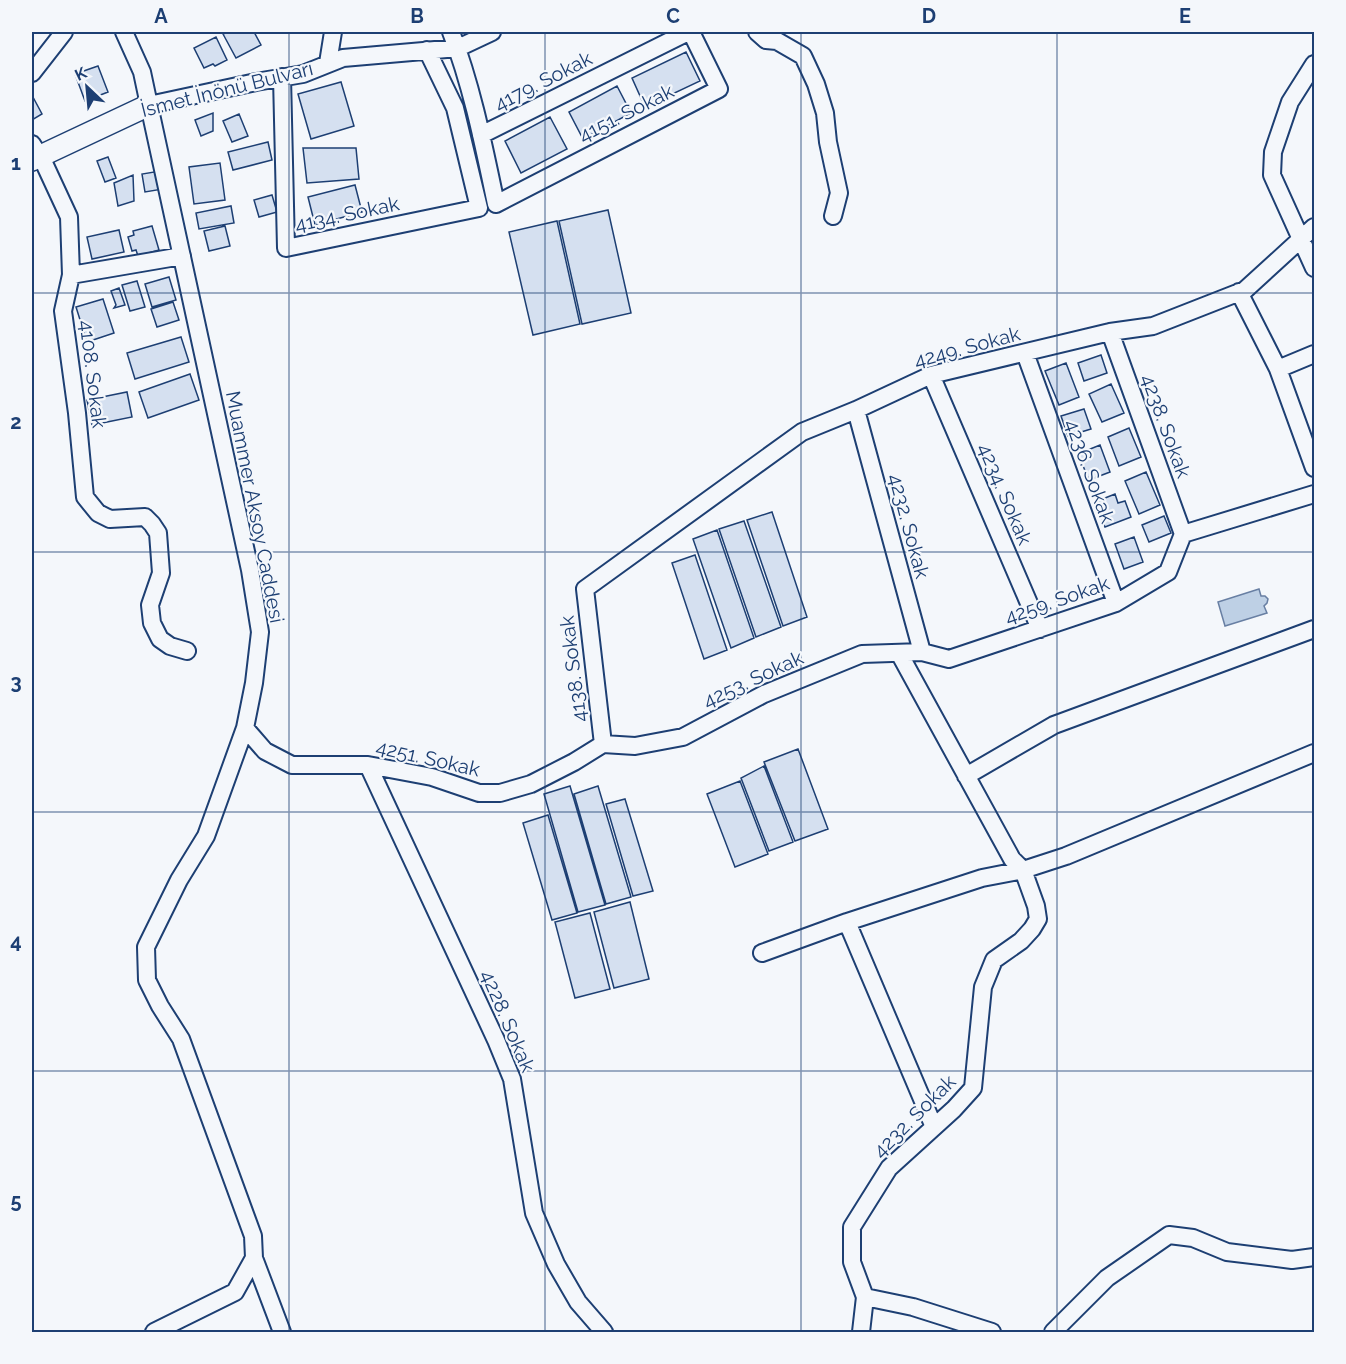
<svg xmlns="http://www.w3.org/2000/svg" width="1346" height="1364" viewBox="0 0 1346 1364" font-family="Raleway,sans-serif">
<style>
.water{fill:#bed0e5;stroke:#687fa3;stroke-width:1.5}
.building{fill:#d5e0f0;stroke:#1d3f73;stroke-width:1.5}
.lines{fill:none;stroke-linecap:round;stroke-linejoin:round}
.minor-casing{stroke:#1d3f73;stroke-width:20}
.major-casing{stroke:#1d3f73;stroke-width:24}
.minor{stroke:#f4f7fb;stroke-width:16}
.major{stroke:#f4f7fb;stroke-width:21}
.grid{fill:none;stroke:#1d3f73;stroke-width:1.5;stroke-opacity:0.55}
.labels{text-anchor:middle;stroke-width:4.5;stroke-linejoin:round;paint-order:stroke}
.street-label{font-size:20px;fill:#1d3f73;stroke:#f4f7fb}
.neatline{fill:none;stroke:#1d3f73;stroke-width:2}
.grid-label{font-size:20px;text-anchor:middle;font-weight:bold;fill:#1d3f73}
</style>
<rect width="100%" height="100%" fill="#f4f7fb"/>
<path class="water" d="M1259,589L1261,596H1265L1268,599L1267,603L1264,606L1267,613L1225,626L1218,602Z"/>
<path class="building" d="M228,32H254L261,45L236,58L223,34Z
M216,37L227,60L215,66L213,64L204,68L194,48Z
M686,52L700,81L645,107L632,78Z
M98,66L108,92L85,101L75,74Z
M341,82L354,126L311,139L298,94Z
M617,86L631,113L583,139L569,112Z
M34,99L42,114L32,120V101Z
M213,113V131L201,136L195,120Z
M239,114L248,136L232,142L223,121Z
M550,117L567,149L521,173L505,141Z
M268,142L272,160L233,170L228,152Z
M303,148H356L359,179L307,183Z
M108,157L116,178L105,182L97,161Z
M220,163L225,200L194,204L189,167Z
M160,171L163,189L145,192L142,174Z
M133,175L134,201L118,206L114,183Z
M355,185L362,212L315,225L308,197Z
M272,195L277,212L259,217L254,200Z
M231,206L234,223L199,229L196,213Z
M608,210L631,313L582,324L559,221Z
M557,221L580,324L533,335L509,232Z
M152,226L159,250L138,256L136,250L132,251L128,237L134,235L133,231Z
M225,226L230,246L209,251L204,231Z
M119,230L124,252L92,259L87,237Z
M169,277L176,300L152,307L145,284Z
M137,281L145,307L130,311L122,285Z
M119,288L125,305L114,308L116,305L111,291Z
M103,299L114,333L87,342L76,307Z
M173,302L179,320L157,327L151,309Z
M181,337L189,362L135,379L127,353Z
M1101,355L1107,373L1084,381L1078,363Z
M1066,363L1079,397L1059,405L1045,371Z
M190,374L199,400L148,418L139,392Z
M1111,384L1124,413L1102,422L1089,394Z
M127,392L132,417L92,425L87,400Z
M1084,409L1091,429L1068,436L1061,416Z
M1129,428L1141,457L1119,466L1108,437Z
M1100,445L1110,472L1089,480L1078,454Z
M1146,472L1160,505L1139,514L1125,481Z
M1115,494L1118,503L1125,501L1131,517L1105,527L1095,502Z
M772,512L807,617L783,626L747,520Z
M1164,516L1171,533L1149,542L1142,525Z
M744,521L781,627L756,637L719,529Z
M717,530L754,638L731,648L693,539Z
M1134,537L1143,562L1124,569L1115,544Z
M695,555L727,650L704,659L672,563Z
M798,749L828,829L795,841L764,762Z
M764,766L793,842L769,851L741,778Z
M740,781L768,854L735,867L707,794Z
M570,786L605,905L578,912L544,794Z
M598,786L631,897L606,904L574,794Z
M625,799L653,891L633,896L606,804Z
M548,815L577,913L552,920L523,823Z
M630,902L649,979L614,988L594,912Z
M590,913L610,989L575,998L555,922Z"/>
<g class="lines">
<g class="minor-casing">
<path id="minor" d="M124,32L142,72L149,105L250,570L260,632L254,683L245,728L206,836L179,880L146,947L147,980L160,1006L181,1039L253,1236L254,1258L235,1292L154,1332
M451,32C472,86 484,147 496,204L719,89L691,32
M757,32L766,40L777,41L803,56L816,84L825,113L828,142L839,193L833,216
M328,63L333,32
M1314,64L1290,102L1273,152L1272,175L1314,268
M32,73L64,32
M282,77L286,248L479,208L455,108L427,50
M149,105L256,82L303,74L343,58L458,48L492,32
M481,135L688,32
M32,144L44,163L69,217L71,275L63,311L77,413L85,497L98,513L110,519L145,517L152,524L158,533L161,573L150,605L152,623L160,639L170,646L187,651
M71,275L182,256
M1239,292L1278,369L1314,468
M1110,332L1183,534
M1025,353L1116,603
M1278,369L1314,354
M931,375L1040,629
M856,410L922,652
M1183,534L1314,494
M245,728L265,751L292,765H368L432,777L479,793H500L531,784L574,762L603,744
M603,744L585,589L802,432L856,410L931,375L1110,332L1153,326L1245,290L1314,227
M603,744L635,746L683,737L764,694L862,654L922,652L949,659L1116,603L1168,572L1183,534
M368,765L496,1040L512,1079L534,1213L556,1264L578,1302L604,1332
M966,776L1054,725L1314,629
M847,922L934,1127
M762,953L847,922L982,878L1023,870L1066,856L1314,753
M254,1258L282,1332
M865,1297L913,1307L992,1332
M861,1332L865,1297L852,1262V1227L889,1168L954,1109L973,1088L983,987L994,960L1021,941L1032,929L1038,919L1036,906L1023,870L1012,859L899,653
M1053,1332L1107,1278L1169,1235L1193,1238L1227,1252L1292,1260L1314,1257"/>
</g>
<g class="major-casing">
<path id="major" d="M32,160L149,105"/>
</g>
<use href="#minor" class="minor"/>
<use href="#major" class="major"/>
</g>
<path class="grid" d="M289,32V1332M545,32V1332M801,32V1332M1057,32V1332M32,293H1314M32,552H1314M32,812H1314M32,1071H1314"/>
<g class="labels">
<g class="street-label">
<text transform="translate(543 81) rotate(-27)" y="7">4179. Sokak</text>
<text transform="translate(227 89) rotate(-14)" y="7">İsmet İnönü Bulvarı</text>
<text transform="translate(626 113) rotate(-27)" y="7">4151. Sokak</text>
<text transform="translate(347 214) rotate(-12)" y="7">4134. Sokak</text>
<text transform="translate(967 347) rotate(-15)" y="7">4249. Sokak</text>
<text transform="translate(93 374) rotate(83)" y="7">4108. Sokak</text>
<text transform="translate(1166 426) rotate(70)" y="7">4238. Sokak</text>
<text transform="translate(1090 471) rotate(70)" y="7">4236. Sokak</text>
<text transform="translate(1005 494) rotate(67)" y="7">4234. Sokak</text>
<text transform="translate(255 507) rotate(79)" y="7">Muammer Aksoy Caddesi</text>
<text transform="translate(909 526) rotate(75)" y="7">4232. Sokak</text>
<text transform="translate(1057 600) rotate(-19)" y="7">4259. Sokak</text>
<text transform="translate(573 669) rotate(-97)" y="7">4138. Sokak</text>
<text transform="translate(753 679) rotate(-25)" y="7">4253. Sokak</text>
<text transform="translate(428 758) rotate(13)" y="7">4251. Sokak</text>
<text transform="translate(508 1021) rotate(67)" y="7">4228. Sokak</text>
<text transform="translate(914 1116) rotate(-45)" y="7">4232. Sokak</text>
</g>
</g>
<rect width="1346" height="1364" fill="none" stroke="#f4f7fb" stroke-width="66"/>
<g transform="translate(87 87) rotate(334)" stroke="#f4f7fb" stroke-width="4.5" paint-order="stroke">
<path d="M0-4.5L10 22L0 15L-10 22Z" fill="#1d3f73"/>
<text y="-9" font-size="16" font-weight="bold" text-anchor="middle" fill="#1d3f73">K</text>
</g>
<rect x="33" y="33" width="1280" height="1298" class="neatline"/>
<g class="grid-label">
<text x="161" y="23">A</text>
<text x="417" y="23">B</text>
<text x="673" y="23">C</text>
<text x="929" y="23">D</text>
<text x="1185" y="23">E</text>
<text x="16" y="170">1</text>
<text x="16" y="429">2</text>
<text x="16" y="689">3</text>
<text x="16" y="948">4</text>
<text x="16" y="1208">5</text>
</g>
</svg>
